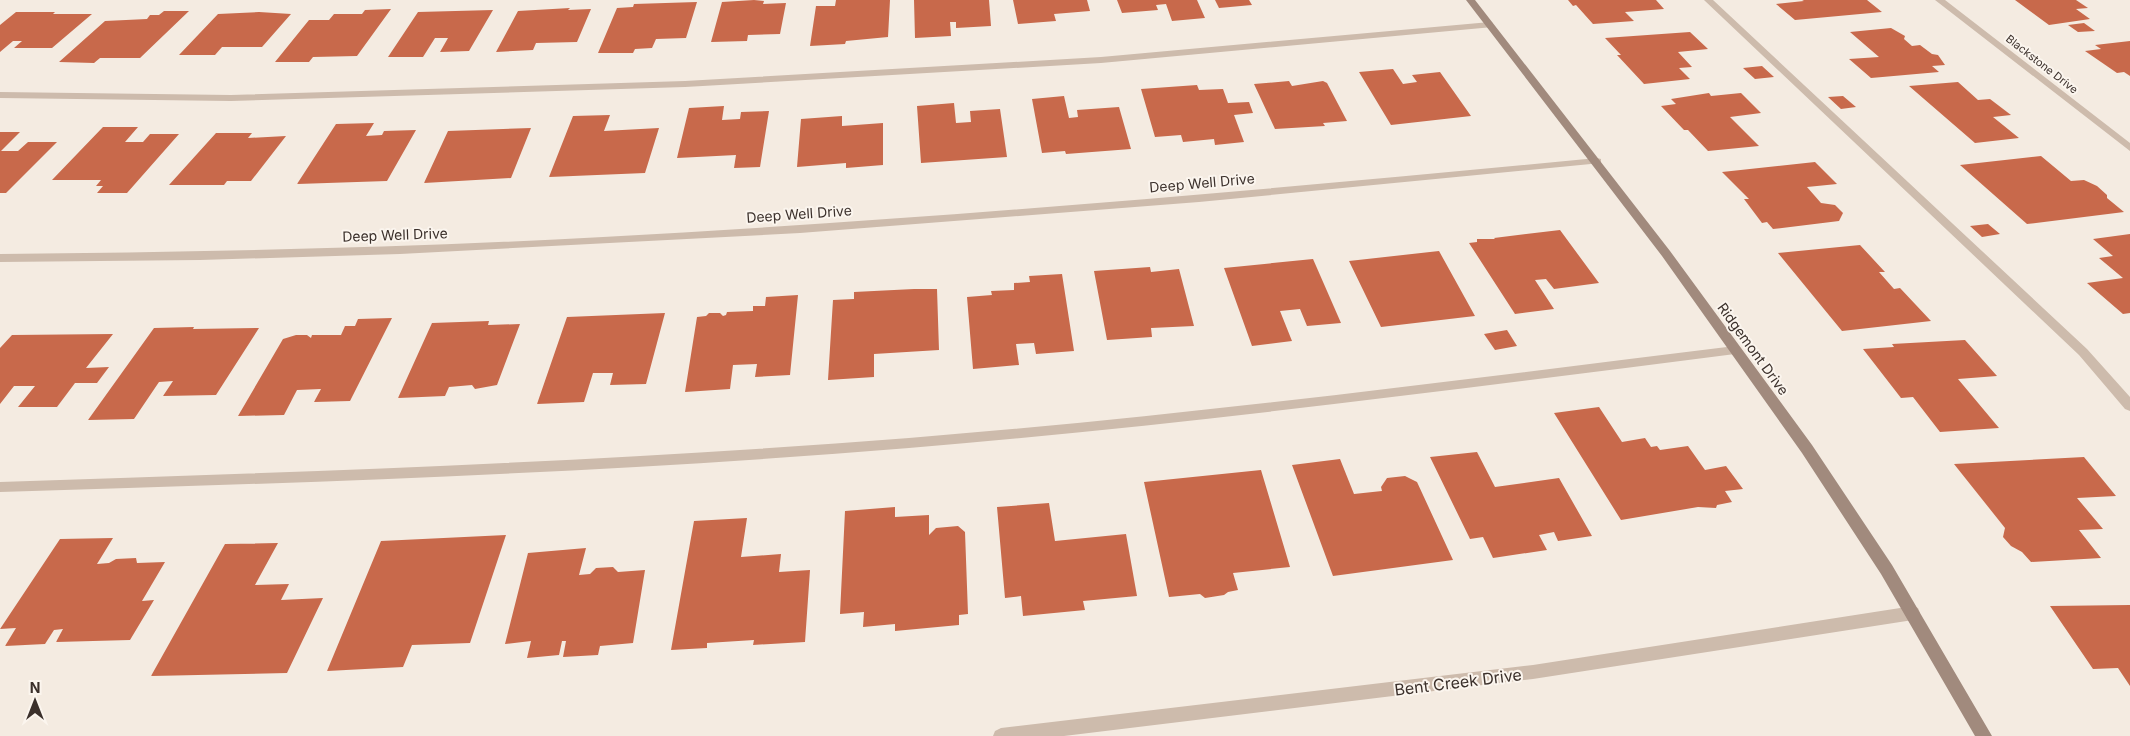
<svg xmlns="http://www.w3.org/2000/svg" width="2130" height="736" viewBox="0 0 2130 736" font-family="Inter,sans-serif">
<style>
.building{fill:#c8694b}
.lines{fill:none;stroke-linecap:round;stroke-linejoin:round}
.lane{fill:#cdbbac;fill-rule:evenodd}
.street{fill:#cdbbac;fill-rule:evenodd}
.secondary{fill:#a18a7d;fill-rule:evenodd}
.labels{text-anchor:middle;stroke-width:4;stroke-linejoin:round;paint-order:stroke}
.far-street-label{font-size:11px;fill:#3b302b;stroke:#fbf5ee}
.street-label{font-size:14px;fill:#3b302b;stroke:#fbf5ee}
.near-street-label{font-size:16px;fill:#3b302b;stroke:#fbf5ee}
</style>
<rect width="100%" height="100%" fill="#f4ebe1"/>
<path class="building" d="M754,0L764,1L763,4L786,3L780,34L748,35L747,41L711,42L722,2Z
M836,0H890L888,37L846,41L845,44L810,46L816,6H835Z
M914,0H989L991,26L956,28V22H950L951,36L915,38Z
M1013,0H1087L1090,11L1054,14L1056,21L1018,24Z
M1117,0H1197L1205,18L1172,21L1166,4L1156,5L1158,10L1122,13Z
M1215,0H1249L1252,5L1219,8Z
M1568,0H1656L1664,9L1625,12L1634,21L1593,24L1576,5L1573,6Z
M1802,0H1867L1882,12L1795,20L1776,4L1804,1Z
M2015,0H2076L2088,8L2076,9L2090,19L2049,25Z
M697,2L686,38L656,39L652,48L635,49L633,53H598L617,8L633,7L634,4Z
M570,8L568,10L591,9L577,42L536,43L533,50L496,52L518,11Z
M391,9L357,56L313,57L309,62H275L309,20H329L334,14H362L365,10Z
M493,10L469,51L440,52L448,38H435L423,57H388L418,12Z
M164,11H189L140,58H100L94,63L59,62L105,21L147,19L150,15H159Z
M16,12H55L53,14H92L52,48H14L22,41H13L0,52V25Z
M259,12L291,14L262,47H222L215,55H179L218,14Z
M2084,23L2095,31L2078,32L2068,25Z
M1891,28L1905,36L1904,39L1912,46L1920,45L1932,54L1938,55L1945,65L1932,66L1939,72L1871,78L1849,59L1879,57L1850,32Z
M1690,32L1708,49L1678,52L1692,67L1679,68L1690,79L1644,84L1617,55H1621L1605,38Z
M2130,41V76L2124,72L2117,73L2085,51L2101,49L2095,45Z
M1762,66L1774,77L1755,79L1743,68Z
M1393,69L1403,84L1417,82L1412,75L1440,72L1471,116L1391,125L1359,72Z
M1289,81L1292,86L1323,81L1327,83L1347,121L1323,123L1325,126L1275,129L1254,84Z
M1958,82L1978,100L1990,99L2011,115L1993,117L2019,138L1975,143L1909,86Z
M1197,85L1199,90L1223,89L1228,103L1249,102L1253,113L1234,115L1244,142L1215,145L1214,139L1183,142L1181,135L1155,137L1141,89Z
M1709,93L1711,96L1741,93L1761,113L1730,117L1759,146L1708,151L1688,130H1684L1661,106L1676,104L1671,99Z
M1064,96L1069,118L1078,117L1077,110L1119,107L1131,149L1066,154L1065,151L1042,153L1032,99Z
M1843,96L1856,107L1841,109L1828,97Z
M954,103L956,123L971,122L970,111L1000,109L1007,157L921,163L917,106Z
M724,106L722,120L740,119L741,112L769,111L760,167L734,168L736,155L677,158L689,108Z
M610,115L604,131L659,128L645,173L549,177L573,116Z
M842,116V126L883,123V165L846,168V163L797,167L801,119Z
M374,123L366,136L382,135L384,131L416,130L387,181L297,184L336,124Z
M103,127H138L125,142H143L150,134H179L127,193H97L103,186H96L101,180H52Z
M531,128L511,178L424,183L448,131Z
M0,132H20L1,151H18L28,142H57L6,193H0Z
M216,133H252L248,138L286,136L251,181H227L224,185H169Z
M2041,156L2071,181L2084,180L2097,186L2107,195V198L2124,212L2027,224L1960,165Z
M1815,162L1837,184L1807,187L1821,203L1835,205L1843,213L1839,221L1773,229L1767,222L1762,223L1744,199H1749L1722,172Z
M1988,224L2000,234L1982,237L1970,226Z
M1560,230L1599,283L1554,289L1546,279L1535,280L1554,309L1515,314L1469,243L1477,242V239H1495L1494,238Z
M2130,234V313L2123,314L2087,283L2123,278L2099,258L2113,256L2093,239Z
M1860,245L1885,272H1879L1894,289L1900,288L1931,321L1842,331L1778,253Z
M1439,251L1475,316L1381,327L1349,261Z
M1313,259L1341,323L1307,326L1300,309L1280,311L1292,341L1252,346L1224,268Z
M1150,267L1151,272L1179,269L1194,326L1151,328L1152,337L1107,340L1094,271Z
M1062,274L1074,351L1036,354L1034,343L1016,344L1019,365L973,369L967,297L992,295L991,291L1014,290V283L1030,282L1029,276Z
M914,289H937L939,350L874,354V377L828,380L833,300L854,299V292Z
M798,295L790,375L755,377L757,364L733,365L730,389L685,392L697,317L706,316L709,313H720L723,316L726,315L727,312L753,311V306H765L766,297Z
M665,313L646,384L610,385L613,373H593L584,402L537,404L567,317Z
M392,318L350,401L314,402L321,389L297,390L284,415L238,416L283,339L296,335H307L311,338L312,335H341L345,326H355L358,319Z
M489,321L488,325L520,324L497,385L475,389L472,385L449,387L445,396L398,398L432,323Z
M194,327L193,329L259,328L216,395L163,396L173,381L159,382L134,419L88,420L154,328Z
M1507,330L1517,346L1495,350L1484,334Z
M113,334L86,368L109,367L97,383H75L57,407H18L35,386H14L0,404V348L12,335Z
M1965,340L1997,376L1958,379L1999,428L1940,432L1913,397L1901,398L1863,349L1894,347L1892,344Z
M1599,407L1622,442L1645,438L1651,447L1657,446L1660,450L1688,446L1705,470L1726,466L1743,489L1725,491L1732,502L1717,505L1716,508L1698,507L1621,520L1554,413Z
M1477,452L1495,487L1559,478L1592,536L1558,541L1554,532L1539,535L1547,550L1493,558L1483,537L1470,539L1430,457Z
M2084,457L2116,496L2077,498L2103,529L2079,530L2101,558L2031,562L2022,552L2011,546L2003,537L2005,528L1954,464Z
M1340,459L1354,494L1382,491L1381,487L1387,478L1405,476L1417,482L1453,560L1333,576L1292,465Z
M1261,470L1290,567L1233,573L1238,590L1228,592L1224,595L1205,598L1200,594L1169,597L1144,482Z
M1049,503L1055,541L1126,534L1137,596L1083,601L1085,610L1023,616L1021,596L1005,598L997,507Z
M895,507V517L929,515V535L936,528L958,526L965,532L968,614L959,615V625L895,631V624L863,627L864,612L840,614L845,511Z
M747,518L741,557L781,554L779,572L810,570L805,642L753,645L754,640L707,643V648L671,650L694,521Z
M506,535L470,643L412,645L403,667L327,671L381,541Z
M113,538L97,564L109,563L116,559L136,558L137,563L165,562L142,601L154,600L130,640L56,642L63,629L54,630L45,644L5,646L16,628L0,629L60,539Z
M278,543L255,585L289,584L281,600L323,598L287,673L151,676L225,544Z
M586,548L579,575L590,574L596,568L613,567L618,572L645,570L633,643L600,646L598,655L563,657L566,641H562L559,655L527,658L531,641L505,644L528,553Z
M2130,605V686L2118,668L2093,669L2050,606Z"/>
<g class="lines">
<path class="lane" d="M1704,0H1713L2087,349L2130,397V411L2125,409L2079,355Z
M1490,22L1493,23V27L1101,63L685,87L231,101L0,98V92L231,95L685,81L1101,57Z
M1735,346L1741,350L1735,354C1460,389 1185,425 909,448C607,473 303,483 0,492V482C303,472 606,462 909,438C1185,416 1460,380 1735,346Z"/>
<path class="street" d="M1935,0H1945L2130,143V151Z
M1597,158L1601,159V163L1199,202L800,233L400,254L200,260L0,262V254C201,252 402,248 603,237C935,219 1266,190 1597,158Z
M1913,606L1918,608L1920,613L1918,618L1913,620L1533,679L1064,736H993L995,731L1001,728L1533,665Z"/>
<path class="secondary" d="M1466,0H1475L1670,251L1812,445L1892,565L1992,736H1975L1881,574L1802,453L1662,256Z"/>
</g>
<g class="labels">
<g class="far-street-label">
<text transform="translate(2042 64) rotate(38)" y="4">Blackstone Drive</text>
</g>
<g class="street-label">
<text transform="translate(1202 183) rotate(-5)" y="5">Deep Well Drive</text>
<text transform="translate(799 214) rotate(-4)" y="5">Deep Well Drive</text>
<text transform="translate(395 235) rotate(-2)" y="5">Deep Well Drive</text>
<text transform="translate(1753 349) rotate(54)" y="5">Ridgemont Drive</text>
</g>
<g class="near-street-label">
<text transform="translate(1458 682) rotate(-7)" y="6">Bent Creek Drive</text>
</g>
</g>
<g transform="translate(35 701)" stroke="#fbf5ee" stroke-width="4" paint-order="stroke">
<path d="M0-4L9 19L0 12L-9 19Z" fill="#3b302b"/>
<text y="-8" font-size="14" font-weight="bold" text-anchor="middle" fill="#3b302b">N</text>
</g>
</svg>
